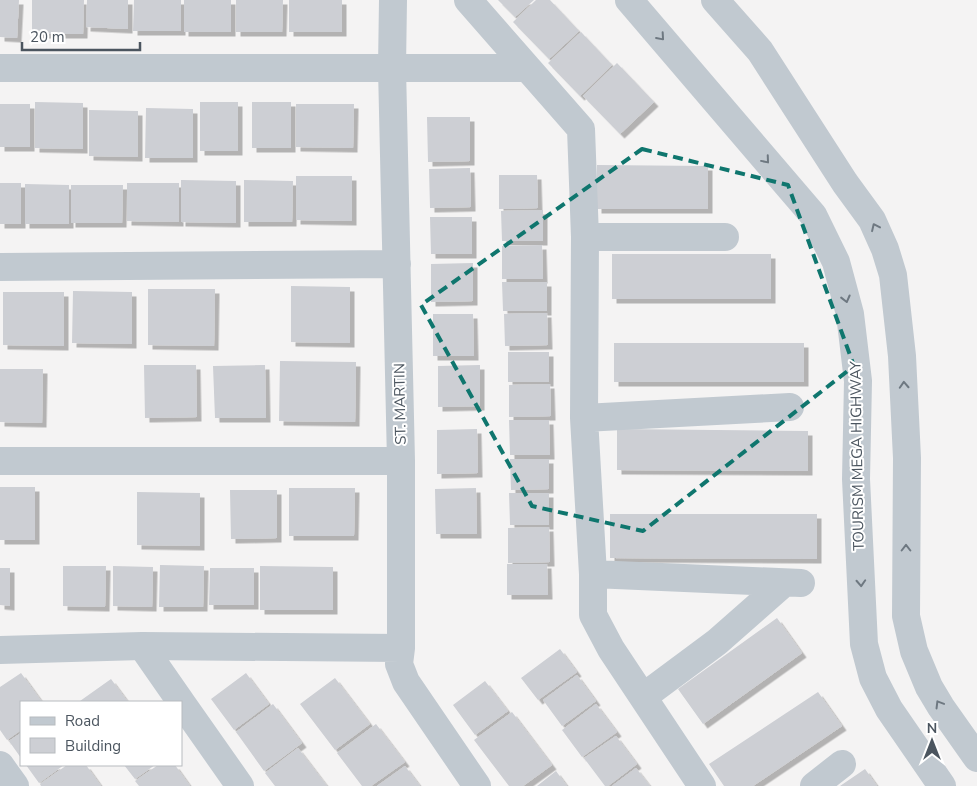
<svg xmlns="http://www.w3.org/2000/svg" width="977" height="786" viewBox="0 0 977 786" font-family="'Nunito Sans',sans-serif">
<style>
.building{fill:#cdcfd4;filter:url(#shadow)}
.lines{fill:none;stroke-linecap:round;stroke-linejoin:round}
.minor{stroke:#c1c9d0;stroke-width:28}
.oneway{stroke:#6e7881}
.marked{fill:none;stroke:#0f766e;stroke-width:4;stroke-dasharray:10 6;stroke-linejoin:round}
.labels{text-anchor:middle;stroke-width:4;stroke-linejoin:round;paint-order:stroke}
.street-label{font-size:15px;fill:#4b555f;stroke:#fff}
</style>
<defs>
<filter id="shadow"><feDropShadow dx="4.5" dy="4.5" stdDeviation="0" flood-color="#0004"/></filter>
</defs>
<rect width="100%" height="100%" fill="#f4f3f3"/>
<path class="building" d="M0,0H19L17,38L0,37Z
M32,0H84L83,34H32Z
M87,0H128V29L86,27Z
M134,0H181V31H133Z
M184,0H231V32H184Z
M236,0H283L282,32H236Z
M289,0H342V32H289Z
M498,0H534L515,17Z
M536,0H550L579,31L549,59L513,22Z
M581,32L612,65L580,96L548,63Z
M617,63L654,102L620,134L583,96Z
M35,102L83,103V149L35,148Z
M200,102H238V151H200Z
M252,102H291V148H252Z
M0,104H30V147H0Z
M296,104H354L353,148L296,147Z
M146,108L193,109V158H145Z
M89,110L138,111V157L89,156Z
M427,117H470V161L428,162Z
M597,165L708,166V209H597Z
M470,168L471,207L430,208L429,169Z
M499,175H537L538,208L499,209Z
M296,176H352V221L296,220Z
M181,180L236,181V223L181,222Z
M244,180L293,181L292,222H244Z
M0,183H21V224H0Z
M127,183H179V222L127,221Z
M25,184L69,185V224H25Z
M71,185H123L122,223H71Z
M543,210V241H502L501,211Z
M430,217H472V254H431Z
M542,245L543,279H502V246Z
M612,254H771V299H612Z
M473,263V301L431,302V264Z
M502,282H547V311H503Z
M291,286L350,287V343L291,342Z
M148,289H215L214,346L148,345Z
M73,291L132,292V344L72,343Z
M3,292H64V346L3,345Z
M547,313L548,345L505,346L504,314Z
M433,314H473L474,356H433Z
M614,343H804V382H614Z
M508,352H549V382H508Z
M280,361L356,362L355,422L279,421Z
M144,365H196L197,417L145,418Z
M265,365L266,418H215L213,366Z
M480,365V406L438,407V366Z
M0,369H43L42,423L0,422Z
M550,384L551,416L509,417V385Z
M509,420H549L550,455H510Z
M477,429L478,473L437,474V430Z
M617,429L808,431V471L617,470Z
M510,459H549V489L511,490Z
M0,487H35V540H0Z
M289,488H355L354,536H289Z
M476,488L477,534H436L435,489Z
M230,490H277V538L231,539Z
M137,492L200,493V546L137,545Z
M509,493H549V525H510Z
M610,514H817V559L610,558Z
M549,527L550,562L508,563V528Z
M507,564H547L548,595H507Z
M160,565L204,566L203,607H159Z
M63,566H106L105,607L63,606Z
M113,566L153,567L152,607L113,606Z
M260,566L333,567V610H260Z
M0,568H10V606L0,605Z
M210,568H254V605H209Z
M777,618L802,653L703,724L678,689Z
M560,649L577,672L538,700L521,678Z
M21,673L42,702H21V730L7,740L0,730V687Z
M246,673L269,704L234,730L211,699Z
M577,675L596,701L562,726L543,700Z
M335,678L370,724L335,750L300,704Z
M111,679L128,702H81L80,701Z
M485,681L508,711L475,735L453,705Z
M818,692L842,726L753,786H724L709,764Z
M273,704L302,743L264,771L236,732Z
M596,704L617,732L582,757L562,730Z
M512,712L552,765L523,786H509L474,740Z
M376,724L405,762L371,786H362L337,753Z
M21,733V758L9,741Z
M616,736L637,764L608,786H605L584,758Z
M298,748L327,786H275L265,773Z
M26,765H64L39,783Z
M67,765H86L101,786H41L40,784Z
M124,765H155L135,779Z
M158,765H175L190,786H139L135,781Z
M405,766L420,786H377Z
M636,768L650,786H612Z
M865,769L877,786H840Z
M556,771L567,786H537Z"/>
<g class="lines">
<path class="minor" d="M393,0L392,68L401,461V648L399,664L406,682L477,786
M468,0L581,129L585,237L584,418L593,574V615L611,649L702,786
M629,0L813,215L836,262L850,314L858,381L856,479L864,644L873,678L889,709L942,786
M715,0L760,51L845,183L872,220L885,249L893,275L902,356L907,458L906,616L914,651L929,687L941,707L977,758
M0,68H526
M585,237H725
M0,267L397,264
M584,418L790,407
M0,461H401
M593,574L801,583
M142,646L181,702
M0,650L142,646L401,648
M643,697L717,642L784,583
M181,702L240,786
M0,765L15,786
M814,786L842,764"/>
</g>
<defs><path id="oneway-chevron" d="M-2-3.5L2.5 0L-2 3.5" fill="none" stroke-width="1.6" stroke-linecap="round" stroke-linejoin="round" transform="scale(1.25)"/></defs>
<g class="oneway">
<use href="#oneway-chevron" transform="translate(661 37) rotate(49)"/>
<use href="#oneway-chevron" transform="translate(766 160) rotate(50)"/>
<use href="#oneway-chevron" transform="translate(875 227) rotate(-115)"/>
<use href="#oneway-chevron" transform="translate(846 299) rotate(76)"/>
<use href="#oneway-chevron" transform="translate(904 385) rotate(-93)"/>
<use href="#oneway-chevron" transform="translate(906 548) rotate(-90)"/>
<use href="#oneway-chevron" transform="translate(861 583) rotate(87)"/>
<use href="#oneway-chevron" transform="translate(939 704) rotate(-121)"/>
</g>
<path class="marked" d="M642,149L788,185L854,366L643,531L532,506L421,305Z"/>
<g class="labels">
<g class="street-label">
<text transform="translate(400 404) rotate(-91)" y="5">ST. MARTIN</text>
<text transform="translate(857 456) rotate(-91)" y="5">TOURISM MEGA HIGHWAY</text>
</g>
</g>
<rect x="20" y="701" width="162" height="65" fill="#ffffff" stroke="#b7bbbf"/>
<rect x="30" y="717" width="25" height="8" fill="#c1c9d0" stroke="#b7bbbf"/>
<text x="65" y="726" font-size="15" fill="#4b555f">Road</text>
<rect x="30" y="738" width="25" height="15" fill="#cdcfd4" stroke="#b7bbbf"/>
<text x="65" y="751" font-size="15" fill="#4b555f">Building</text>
<g transform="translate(932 741)" stroke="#ffffff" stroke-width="4" paint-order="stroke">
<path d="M0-4L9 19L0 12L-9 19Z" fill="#4b555f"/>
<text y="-8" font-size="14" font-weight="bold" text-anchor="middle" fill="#4b555f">N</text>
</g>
<path d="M22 42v8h118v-8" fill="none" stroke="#4b555f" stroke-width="2.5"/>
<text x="30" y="42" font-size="15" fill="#4b555f" stroke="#ffffff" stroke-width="4" paint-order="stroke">20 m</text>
</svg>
